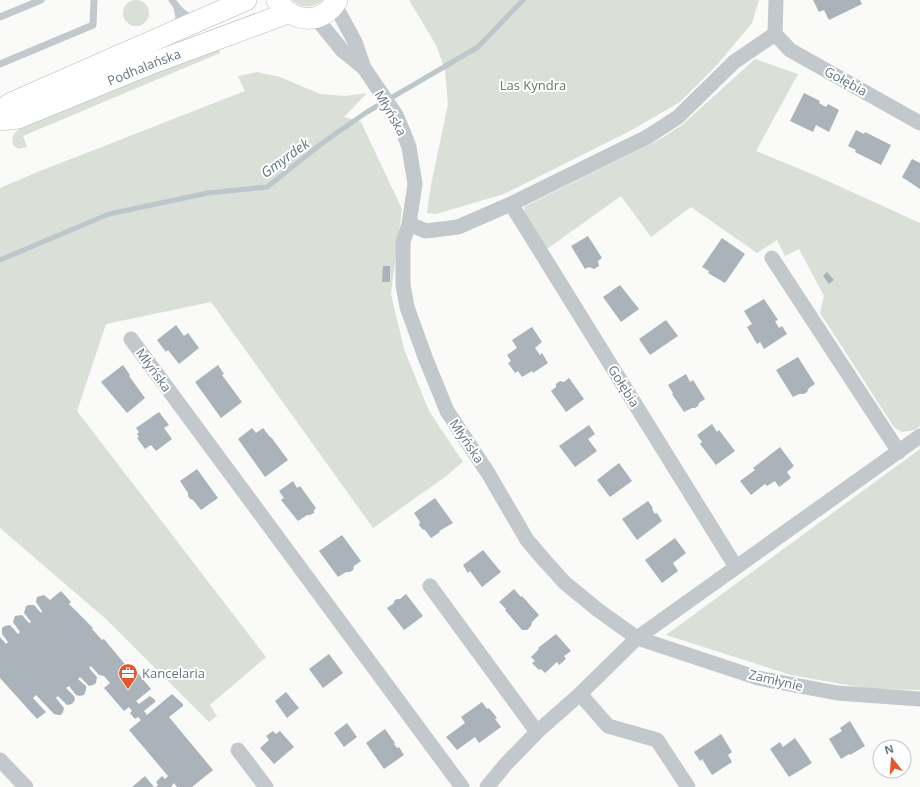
<svg xmlns="http://www.w3.org/2000/svg" width="920" height="787" viewBox="0 0 920 787" font-family="'Open Sans',sans-serif">
<style>
.green{fill:#dadfd7}
.lines{fill:none;stroke-linecap:round;stroke-linejoin:round}
.stream{stroke:#bbc7cb;stroke-width:5}
.building{fill:#aab3b9}
.secondary-casing{stroke:#b3babf;stroke-width:22}
.lane{stroke:#c3c8cc;stroke-width:7}
.street{stroke:#c3c8cc;stroke-width:15}
.secondary{stroke:#fff;stroke-width:21}
.labels{text-anchor:middle;stroke-width:4;stroke-linejoin:round;paint-order:stroke}
.street-label{font-size:13px;fill:#657683;stroke:#fff}
.park-label{font-size:13px;fill:#687a64;stroke:#fff}
.poi-label{font-size:13px;fill:#657683;stroke:#fff;text-anchor:start}
.water-label{font-size:14px;font-style:italic;fill:#60757c;stroke:#fff}
</style>
<rect width="100%" height="100%" fill="#fafaf8"/>
<path class="green" d="M292,0H323C314,8 301,9 292,0Z
M409,0H759L752,23L717,65L680,102L630,131L504,194L436,214L427,213L431,185L448,104L445,70L436,45Z
M123 13a13 13 0 1 1 26 0a13 13 0 1 1-26 0Z
M217,45L220,53L23,136L27,147L18,149L13,145C11,137 14,132 21,128Z
M755,59L798,74L756,151L819,177L920,223V426L915,430L902,432L894,427L820,313L824,296L799,249L785,256L777,240L757,253L691,207L651,237L621,196L547,249L525,217L524,207L662,138L682,125Z
M257,72L280,77L320,94L345,96L367,93L344,117L361,122L402,209L391,294L404,349L429,411L463,462L445,477L373,528L211,302L106,324L77,411L266,657L210,705L217,716L209,722L106,619L0,528V188L40,171L245,91L238,76Z
M920,449V690L870,689L791,675L666,635Z"/>
<g class="lines">
<path class="stream" d="M0,260L109,214L208,193L267,187L325,141L367,112L478,47L523,0"/>
</g>
<path class="building" d="M813,0H860L862,4L829,20L824,10L819,12Z
M804,93L820,101L819,103L826,107L828,104L839,110L829,132L816,125L813,132L790,121Z
M856,130L864,134L865,132L891,145L881,165L855,152L856,150L848,146Z
M912,159L920,163V189L902,177Z
M588,236L602,258L598,261L599,266L594,269L589,267L585,269L571,246Z
M722,238L745,254L725,283L708,273L709,271L702,267Z
M383,266H390V282H382Z
M827,272L834,280L829,284L823,276Z
M620,285L639,309L621,322L603,297Z
M764,299L778,320L775,321L779,328L782,326L787,334L764,349L760,342L757,344L747,327L752,324L744,311Z
M666,320L678,336L650,355L639,339Z
M176,325L184,336L188,333L199,348L179,364L168,350L166,352L157,340Z
M532,327L542,342L535,348L540,355L542,353L548,363L533,373L532,371L522,377L518,371L515,373L508,363L511,361L507,355L517,348L512,340Z
M798,357L815,384L809,388L807,392L804,394H799L793,397L776,370Z
M123,365L130,375L129,376L145,398L127,413L101,382Z
M218,365L224,374L222,375L242,402L221,418L195,382Z
M686,374L690,382L693,380L705,399L699,403L698,406L695,408H692L684,412L672,394L673,393L668,385Z
M569,378L584,399L566,412L551,391L556,387V384L560,381L564,382Z
M159,412L169,425L164,428L172,439L156,451L151,445L145,449L137,438L139,437L137,434L139,432L136,428Z
M712,424L717,432L719,430L735,451L716,465L700,444L702,442L697,435Z
M589,425L595,434L588,439L597,451L575,467L559,446Z
M252,428L256,433L263,428L270,437H271L288,460L265,477L238,439Z
M780,447L794,466L787,472L791,478L779,487L775,481L767,486L765,484L751,495L740,481L755,470L753,468Z
M619,463L632,481L610,497L597,480Z
M197,469L218,498L201,510L193,500L190,499L188,496V493L180,481Z
M293,481L297,488L300,486L316,508L314,510V513L310,515H307L298,521L281,500L284,498L279,491Z
M435,498L453,523L439,531L440,532L431,538L425,530L422,529L419,525L420,522L414,513Z
M648,501L653,508L652,509L655,514L657,513L662,521L637,540L622,519Z
M342,535L361,561L354,566L353,570L350,572H346L338,577L319,551Z
M675,538L686,553L673,563L678,571L662,583L645,560Z
M483,550L501,572L482,587L470,571L468,573L463,565Z
M514,589L521,597L522,596L539,615L532,622L531,626L527,630H522L505,610L506,609L499,602Z
M61,591L71,602L69,604L93,628L92,629L102,640L104,639L128,668L131,665L151,689L136,701L139,704L150,696L155,700V702L144,711L147,715L172,694L183,704V706L169,717L213,770L192,787H177L174,783L171,787H156L158,785L156,782L162,776L165,779L168,776L129,730L141,720L138,717L135,719L130,713L132,711L129,707L124,711L104,688L110,683L104,676L99,675L91,666L89,668L97,677L96,683L93,685L89,686L80,677L78,679L86,686V690L84,695L80,696L76,695L69,686L66,688L74,696L75,700L72,704L67,705L58,696L56,698L64,708L63,712L61,715H58L54,714L36,695L33,698L46,712L37,719L0,678V637L6,644L8,642L2,634V628L5,626L10,625L18,634L20,632L13,622L15,616L22,615L29,623L31,622L24,613L26,606L29,605H34L41,613L42,611L36,602L37,597L44,595L50,600Z
M406,594L423,616L404,630L387,608L394,603V601L397,599H400Z
M556,634L571,651L564,656L566,659L559,665L557,662L545,673L541,669L539,670L532,663L535,661L531,657L539,649L538,648Z
M329,654L343,673L323,688L309,669Z
M286,692L299,708L287,718L275,701Z
M482,702L487,709L489,708L497,718L495,719L501,727L479,743L475,737L457,750L446,737L465,723L461,717Z
M850,721L865,746L850,755L849,754L841,759L829,739L842,731L840,728Z
M347,723L357,737L344,747L334,733Z
M385,729L395,743L394,744L397,748L399,747L404,755L384,769L366,743Z
M273,731L276,734L280,731L294,747L274,764L260,748L269,740L266,736Z
M721,734L732,752L728,755L732,762L712,775L702,759L700,761L694,752Z
M795,738L812,763L789,777L770,749L780,742L783,747Z
M145,776L154,787H132Z"/>
<g class="lines">
<g class="secondary-casing">
<g id="secondary">
<path d="M277,0C292,24 323,25 337,0"/>
<path d="M0,112L11,103L246,0"/>
<path id="s1" d="M0,120L18,118L150,64L288,13"/>
</g>
</g>
<path class="lane" d="M172,0C177,8 184,16 194,18
M0,17L41,0
M177,27L179,17L177,8
M0,64L93,25L94,0"/>
<path class="street" d="M335,5L355,42L364,68
M316,18L342,50L364,68L396,115L404,134L409,147L415,184L409,224L403,242V285L407,307L425,357L447,411L488,473L527,540L545,561L565,583L598,610L637,638L758,678L837,693L920,699
M775,34L790,50L920,123
M511,204L736,567
M409,224L426,231L458,227L511,204L647,137L678,117L734,62L775,34L776,0
M772,258L899,452
M131,339L462,787
M430,586L537,732
M580,694L608,726L657,740L688,787
M238,750L266,787
M0,760L26,787
M487,787L506,764L537,732L580,694L637,638L920,436"/>
<use href="#secondary" class="secondary"/>
</g>
<defs>
<g id="office-pin" transform="scale(1)"><path d="M0 17L-7.5 6A9.5 9.5 0 1 1 7.5 6Z" fill="#e4572e" stroke="#fff"/><path d="M-6-3h4V-5.5h4V-3h4V5H-6ZM-1-4.5V-3h2v-1.5ZM-6 0V1H6V0Z" fill="#fff"/></g>
</defs>
<g fill-rule="evenodd">
<use href="#office-pin" x="128" y="673"/>
</g>
<g class="labels">
<g class="street-label">
<text dy="5" stroke="none"><textPath href="#s1" startOffset="154">Podhalańska</textPath></text>
<text transform="translate(846 81) rotate(29)" y="5">Gołębia</text>
<text transform="translate(391 113) rotate(60)" y="5">Młyńska</text>
<text transform="translate(154 370) rotate(54)" y="5">Młyńska</text>
<text transform="translate(624 386) rotate(58)" y="5">Gołębia</text>
<text transform="translate(467 441) rotate(56)" y="5">Młyńska</text>
<text transform="translate(776 680) rotate(13)" y="5">Zamłynie</text>
</g>
<g class="park-label">
<text x="533" y="90">Las Kyndra</text>
</g>
<g class="poi-label">
<text x="142" y="678">Kancelaria</text>
</g>
<g class="water-label">
<text transform="translate(285 158) rotate(-36)" y="5">Gmyrdek</text>
</g>
</g>
<g transform="translate(892 759) rotate(343)"><circle r="19" fill="#ffffff" stroke="#c1c8cd"/>
<path d="M0-3L7 15L0 10L-7 15Z" fill="#e4572e"/>
<text y="-6" font-size="11" font-weight="bold" text-anchor="middle" fill="#657683">N</text>
</g>
</svg>
